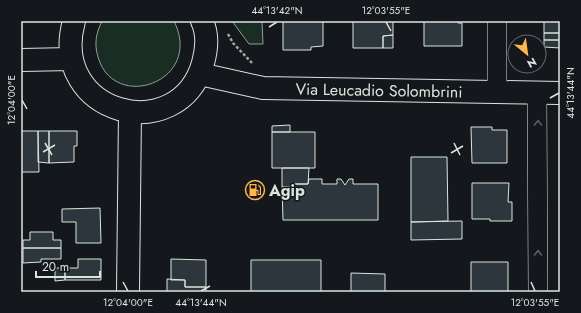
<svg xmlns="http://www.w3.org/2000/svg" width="581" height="313" viewBox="0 0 581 313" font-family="Jost,sans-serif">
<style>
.green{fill:#1a2d24;stroke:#939e99}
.building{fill:#2c363c;stroke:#d8e6dc}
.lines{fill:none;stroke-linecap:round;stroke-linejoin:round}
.street-casing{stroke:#d8e6dc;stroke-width:20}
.secondary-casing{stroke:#d8e6dc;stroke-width:24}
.path{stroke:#9da8a2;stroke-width:2.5;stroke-dasharray:3 2;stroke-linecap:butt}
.street{stroke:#14181c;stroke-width:19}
.secondary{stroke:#14181c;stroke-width:22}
.oneway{stroke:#59605f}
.ticks{fill:none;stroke:#d8e6dc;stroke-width:1.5}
.labels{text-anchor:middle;stroke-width:3;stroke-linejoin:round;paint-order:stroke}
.street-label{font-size:16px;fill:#d8e6dc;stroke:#14181c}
.poi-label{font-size:16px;font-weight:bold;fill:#d8e6dc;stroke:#14181c;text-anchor:start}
.neatline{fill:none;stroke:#d8e6dc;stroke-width:1.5}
.ticks-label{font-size:10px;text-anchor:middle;fill:#d8e6dc}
</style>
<rect width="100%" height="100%" fill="#14181c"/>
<path class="green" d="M102,21H174C204,82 114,113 98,57C94,44 96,33 102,21Z
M232,21H262L263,44H249Z"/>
<path class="building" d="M283,21H323V46L311,47V50H283Z
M353,21H393V35L383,36V48H353Z
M424,21H458V23H462V46H424Z
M544,21H560V33H544Z
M544,33H560V40H544Z
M393,35V48H383V36Z
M544,40H560V48L544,47Z
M290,125V132H272V126Z
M471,127H492V130H507V163H472Z
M21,131H38L39,172H21Z
M38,131H49V163L38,162Z
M49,131H77V146H74V162L49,163Z
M272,132H315V168H272Z
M411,157H447L448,221L411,222Z
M282,168H309L308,184H293V187H282Z
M309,179H322V184H337V179H341L345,185L349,179H353V184H378V220H283L282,187H293V184H308Z
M472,183H509L508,202H512V221H490V219H472Z
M100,208L101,243H76V222H62V209Z
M462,221V239L411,240V222Z
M30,232H53V240H61V248H23V240H30Z
M23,248H61V259H41V262L23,263Z
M78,259H101V280H65V268H78Z
M171,259L206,260V287H185V280H171Z
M251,260H321V292H251Z
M471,262H508V292H471Z
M55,268H65V280L55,281Z
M351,273L385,274V292H351Z
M167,279L185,280V287H206V292H167Z"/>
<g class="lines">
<g class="street-casing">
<path id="street" d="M497,21V93
M537,93L538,292"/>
</g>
<g class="secondary-casing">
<path id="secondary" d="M74,21C48,115 179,148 203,63C207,49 208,34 202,21
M21,60L71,59
M200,74L263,88L560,93
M128,292L130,112"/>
</g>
<path class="path" d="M228,34L233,43L252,63"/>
<use href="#street" class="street"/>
<use href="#secondary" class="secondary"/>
</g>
<defs><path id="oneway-chevron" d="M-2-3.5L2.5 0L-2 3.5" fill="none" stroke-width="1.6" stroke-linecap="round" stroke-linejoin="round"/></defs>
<g class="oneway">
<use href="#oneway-chevron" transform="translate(538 123) rotate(-90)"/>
<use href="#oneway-chevron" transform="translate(538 253) rotate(-90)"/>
</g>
<path class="ticks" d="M386,22L391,31M269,27L277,22M550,98L559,93M22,100L27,109M45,143L52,155M454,143L460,155M43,152L55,145M451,153L463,146M123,282L128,291M531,282L535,291M201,291L210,286"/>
<defs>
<g id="fuel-ring" transform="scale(1)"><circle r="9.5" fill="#14181c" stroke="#ffb74d" stroke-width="1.5"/><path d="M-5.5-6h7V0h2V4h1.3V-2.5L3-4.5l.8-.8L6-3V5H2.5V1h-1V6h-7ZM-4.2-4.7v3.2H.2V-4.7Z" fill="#ffb74d"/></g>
</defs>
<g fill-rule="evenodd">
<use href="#fuel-ring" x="255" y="190"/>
</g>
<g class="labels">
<g class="street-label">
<text transform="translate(379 90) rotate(1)" y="6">Via Leucadio Solombrini</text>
</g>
<g class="poi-label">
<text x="269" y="196">Agip</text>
</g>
</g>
<rect width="581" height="313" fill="none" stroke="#14181c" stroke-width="44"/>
<g transform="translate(527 54) rotate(151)"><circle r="19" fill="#14181c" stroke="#626a69"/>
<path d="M0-3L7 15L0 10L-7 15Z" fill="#ffb74d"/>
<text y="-6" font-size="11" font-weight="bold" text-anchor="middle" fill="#d8e6dc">N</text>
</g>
<path d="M36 271v6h64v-6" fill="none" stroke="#d8e6dc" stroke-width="2"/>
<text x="42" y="271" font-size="12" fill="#d8e6dc" stroke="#14181c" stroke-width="3" paint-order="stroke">20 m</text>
<rect x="22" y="22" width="537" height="269" class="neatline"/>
<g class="ticks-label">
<text x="277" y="14">44°13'42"N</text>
<text x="386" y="14">12°03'55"E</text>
<text transform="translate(570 93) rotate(-90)" y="4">44°13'44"N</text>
<text transform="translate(11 100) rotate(-90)" y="4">12°04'00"E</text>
<text x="128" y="306">12°04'00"E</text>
<text x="201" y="306">44°13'44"N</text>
<text x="535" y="306">12°03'55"E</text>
</g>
</svg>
